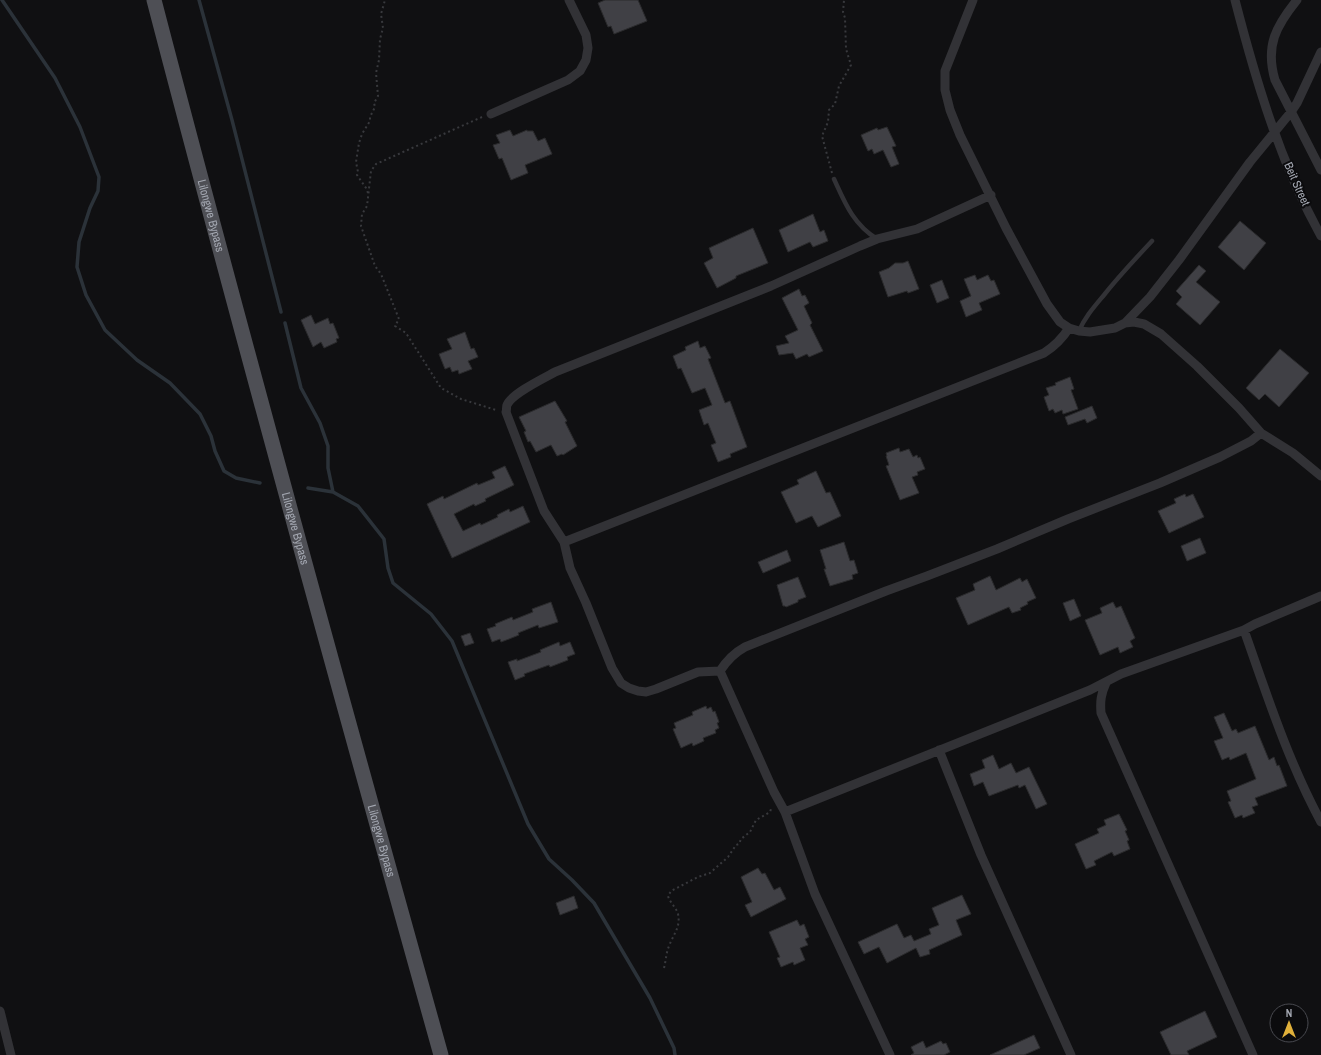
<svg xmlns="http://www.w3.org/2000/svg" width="1321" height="1055" viewBox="0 0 1321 1055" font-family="'Archivo Narrow',sans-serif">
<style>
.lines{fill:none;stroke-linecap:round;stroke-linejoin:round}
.stream{stroke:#2b3239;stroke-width:3.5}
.building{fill:#404045;stroke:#2b2b2d}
.path{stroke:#38393d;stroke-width:2;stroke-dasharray:2 3;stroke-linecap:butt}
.service{stroke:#323236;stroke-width:4.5}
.minor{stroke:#323236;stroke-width:9}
.primary{stroke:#4e4f55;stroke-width:15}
.labels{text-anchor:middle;stroke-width:4;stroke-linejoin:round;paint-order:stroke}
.street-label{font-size:12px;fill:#a3a7b1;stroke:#0b0b0d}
</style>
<rect width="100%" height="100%" fill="#101012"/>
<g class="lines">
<path class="stream" d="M2,0L55,78L80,127L99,177L98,191L90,208L79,242L77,267L86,295L105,330L137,360L170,383L200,414L211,436L215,451L224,471L236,478L260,483
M199,0L232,120L281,312
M285,323L301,388L320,423L328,446V468L333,492
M308,488L333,492L358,506L384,539L388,568L393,583L431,614L452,641L528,824L549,859L572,880L594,903L650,998L674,1048L675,1055"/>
</g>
<path class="building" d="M605,0H638L647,21L614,34L611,26L608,27L598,3Z
M887,127L896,146L892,147L899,164L891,167L883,150L874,154L872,149L868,151L861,135L877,128L878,130Z
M510,130L513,136L527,130V131H533L538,141L545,138L552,154L525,165L528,173L511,180L502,158L499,159L493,145L500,143L496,135Z
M813,214L820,232L824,230L828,241L813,247L810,242L788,252L779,230Z
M1240,221L1266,243L1244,270L1218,247Z
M753,228L768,263L736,276V278L717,288L704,263L713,258L709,248Z
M908,261L919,289L908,293L907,291L888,297L879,272L889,268L895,263H903Z
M1199,265L1206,271L1196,282L1220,302L1200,325L1176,304L1182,297L1176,291Z
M975,275L977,280L988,275L991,281L994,280L1000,294L979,303L982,310L966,317L960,301L971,296L964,279Z
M942,280L949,298L937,303L930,285Z
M799,289L802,296L805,295L809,303L804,306L812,323L810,325L823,351L809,357L807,354L796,359L793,353L779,355L776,346L789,343L785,336L798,330L782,298Z
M311,315L315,324L328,318L330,324L333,323L339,338L336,339L337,342L324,348L321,342L313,347L301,320Z
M465,332L471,349L474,348L478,357L468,361L472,369L459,374L458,370L452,372L450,367L445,369L439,354L452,349L447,339Z
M698,341L700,348L705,346L711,358L708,359L725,403L730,401L747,447L730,454L731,457L718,462L711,445L716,443L708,423L704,425L699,410L712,405L705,388L692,393L681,368L678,369L673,356L686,350L685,347Z
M1280,349L1309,373L1279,407L1265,394L1259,400L1246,388Z
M1070,377L1074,389L1071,390L1078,409L1063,414L1062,410L1055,413L1053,409L1049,411L1044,397L1049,395L1046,388L1056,385L1055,383Z
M555,401L567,421L565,422L577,446L563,455L562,454L557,456L551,445L536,452L530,441L528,442L524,432L526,431L519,417Z
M1092,406L1097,418L1087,423L1085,419L1068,425L1065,417Z
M899,448L900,452L909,449L913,457L917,455L918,458L920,457L925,469L917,472L918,475L912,477L919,493L900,500L886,466L889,465L886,456H887L886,453Z
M505,466L514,485L485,499L486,501L475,506L474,504L454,514L463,531L480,523L481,525L498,517L497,515L509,509L510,512L523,506L530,522L452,558L427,504L443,496L444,499L477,483L478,485L495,478L492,472Z
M816,471L826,493L830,492L841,516L818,527L812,516L796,523L781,492L799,484L797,480Z
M1185,494L1186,497L1193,494L1204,517L1169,533L1158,511L1176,503L1174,499Z
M1200,538L1206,553L1187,561L1181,546Z
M844,542L850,561L854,560L858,573L852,575L853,579L830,586L824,569H826L820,550Z
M787,550L791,561L763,573L758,562Z
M990,576L996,590L1020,578L1022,582L1027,579L1036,598L1027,602L1028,604L1020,608L1021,610L1012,613L1009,607L968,625L956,598L975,590L973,584Z
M798,577L806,597L798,600V602L786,607L785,606H783L777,585Z
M1074,599L1081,616L1070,621L1063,603Z
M551,602L558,622L539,628L538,625L518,633L519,635L509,639L501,642L500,639L492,642L487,629L496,626L495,624L512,617L513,620L533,612L532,609Z
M1113,602L1116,608L1121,606L1131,629L1135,638L1130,641L1133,647L1120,653L1118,647L1100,655L1085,620L1102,613L1100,608Z
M470,633L474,643L465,646L461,636Z
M559,642L560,646L570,642L575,654L567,657L568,660L550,667L549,665L524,674L525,676L515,680L508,662L517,659V661L541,652L540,650Z
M706,706L707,709L711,707L713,712L715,711L719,722L717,723L719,728L715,730L716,733L703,738L704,741L693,746L692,743L681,748L673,729L676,728L674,723L693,715L692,712Z
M1224,713L1232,731L1236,729L1238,733L1255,726L1269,760L1274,757L1277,766L1279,765L1287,786L1255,798L1258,805L1252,807L1255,813L1243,818L1242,815L1235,818L1228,802L1231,801L1227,791L1256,779L1246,753L1230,760L1229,757L1222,760L1214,741L1223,738L1214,717Z
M993,755L999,769L1011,763L1016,773L1029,767L1047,804L1036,809L1025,785L1019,788L1018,785L989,796L983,782L974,786L970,774L985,768L982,760Z
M1119,814L1127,830L1125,831L1129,840L1127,841L1130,849L1114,856L1112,852L1094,861L1096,865L1086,869L1075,844L1099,833L1097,829L1106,825L1104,820Z
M758,868L762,874L765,873L774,890L780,887L786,899L751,917L745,905L752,902L741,877Z
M962,895L971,914L956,920L962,935L929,950L930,954L920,957L916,948L887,963L879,947L864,954L858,942L897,924L904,938L911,935L914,941L931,934L929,929L939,925L932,908Z
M574,896L578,908L560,915L556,903Z
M797,920L800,926L804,924L809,937L805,939L808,945L800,948L805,960L794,965L793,962L781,967L777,958L780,957L769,932Z
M1205,1011L1217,1037L1187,1051L1189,1055H1171L1160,1032Z
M1034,1035L1040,1048L1024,1055H990Z
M923,1041L926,1048L941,1041L943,1044L946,1043L950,1052L944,1055H911L914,1053L911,1047Z"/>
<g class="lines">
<path class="path" d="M482,117L376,164L371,171L367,206L362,214L361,226L375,266L381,274L399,319L395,326L406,333L441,388L461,399L496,410
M832,173L822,136L828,122L829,110L835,104L839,86L851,65L846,49L845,18L843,12L844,0
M368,193L366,188L357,175L358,172L356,162L359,143L362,134L370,121V117L375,107L374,103L378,96L376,73L379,60L380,39L383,28L381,14L385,0
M664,968C666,961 666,953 669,946C673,935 681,927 678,914C676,907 670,903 668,896L671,891L698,877L710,873L728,857L736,845L739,844L741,839L750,832L756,820L770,812L771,809"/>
<path class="service" d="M834,179C845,203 853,224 877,239
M1079,331C1085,317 1094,307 1104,295C1119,276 1135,259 1152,241"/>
<path class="minor" d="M973,0L945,71V90L950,110L960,135L1006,228L1047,304L1060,322L1069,328L1079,331L1090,332L1115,328L1125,323L1134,322L1144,324L1161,334L1197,366L1239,408L1261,433L1293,453L1321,476
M1235,0C1256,81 1280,163 1321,236
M1297,0C1276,26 1265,46 1275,80L1321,170
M491,114L568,80L580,71L586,60L588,48L586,35L569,0
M1125,323L1150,297L1179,260L1250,162L1291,112L1297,103L1321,52
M564,542L1044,353C1055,346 1062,339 1069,328
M1244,630C1267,695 1288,761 1321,822
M720,671L698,672L656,689L646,692L638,691L629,688L621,683L612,668L586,603L570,568L564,542L544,511L506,412C507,410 506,407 507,405C511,394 544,378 555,372L771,286L860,246L877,239L917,229L991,195
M720,671C727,660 734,653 745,647L886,591L927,576L997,549L1068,519L1160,483L1220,457L1251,441L1261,433
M720,671L774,792L785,812L815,894L890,1055
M1106,683C1101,694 1100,701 1101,713L1253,1055
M939,750L981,855L1071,1055
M785,812L1090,690L1121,674L1244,630L1255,624L1321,596
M0,1011L11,1055"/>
<path class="primary" id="s1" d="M154,0C246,353 343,704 441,1055"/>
</g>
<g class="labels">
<g class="street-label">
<text transform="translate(1297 184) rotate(66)" y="4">Beit Street</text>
<text dy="4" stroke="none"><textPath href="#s1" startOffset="223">Lilongwe Bypass</textPath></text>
<text dy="4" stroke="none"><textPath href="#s1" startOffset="547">Lilongwe Bypass</textPath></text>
<text dy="4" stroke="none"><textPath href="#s1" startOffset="871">Lilongwe Bypass</textPath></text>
</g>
</g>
<g transform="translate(1289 1023)"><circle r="19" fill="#0b0b0d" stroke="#48494f"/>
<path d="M0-3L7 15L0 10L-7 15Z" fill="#e0b03a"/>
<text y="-6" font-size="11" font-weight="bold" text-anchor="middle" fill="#a3a7b1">N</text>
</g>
</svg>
